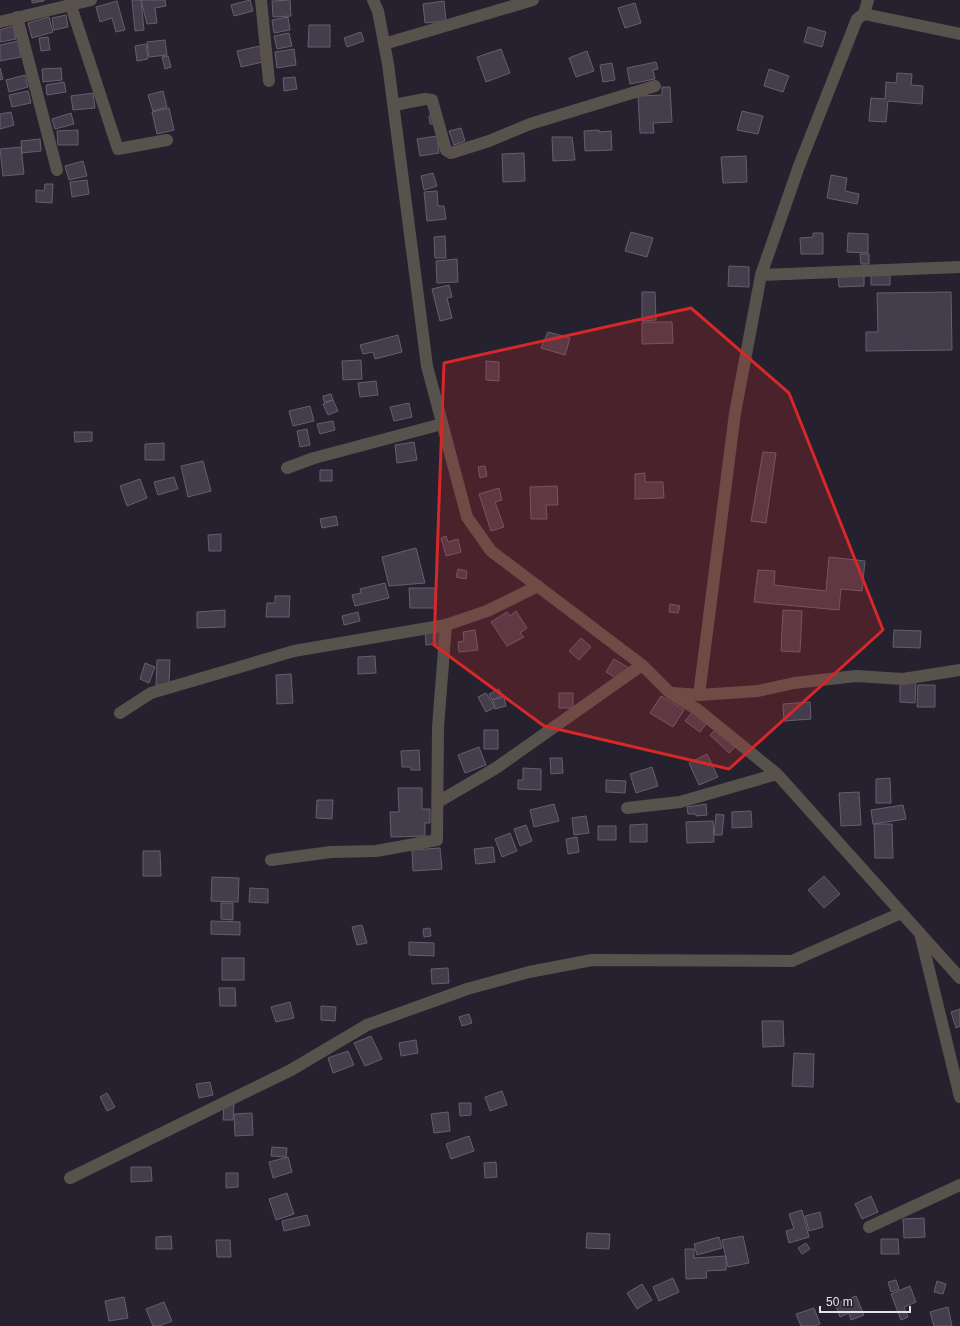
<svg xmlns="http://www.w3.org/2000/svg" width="960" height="1326" viewBox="0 0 960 1326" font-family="Arial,sans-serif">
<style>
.building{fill:#433d4c;stroke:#655e6e}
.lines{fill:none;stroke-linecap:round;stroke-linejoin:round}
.minor{stroke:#57534c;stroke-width:12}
.marked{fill:#d62828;fill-opacity:0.2;stroke:#d62828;stroke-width:3;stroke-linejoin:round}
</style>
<rect width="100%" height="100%" fill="#26212e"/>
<path class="building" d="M32,0H44V1L32,3Z
M132,0H141L144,30L135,31Z
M141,0H165L166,6L155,8L157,23L147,24Z
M250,0L253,11L234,16L231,5Z
M290,0L291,16L273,17L272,1Z
M117,1L125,30L116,32L112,18L100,22L96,7Z
M444,1L446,21L425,23L423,4Z
M635,3L641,23L625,28L618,8Z
M66,15L68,27L54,30L52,18Z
M49,17L53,32L32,38L28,23Z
M288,17L290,30L274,33L272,20Z
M309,25H330V47H308Z
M13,26L16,39L0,42V30Z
M808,27L826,32L822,47L804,42Z
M361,32L364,41L347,47L344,38Z
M289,33L292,46L277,49L274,36Z
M48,37L50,50L41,51L39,38Z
M165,40L167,55L149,57L147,42Z
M18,41L21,57L0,61V45Z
M146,44L148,59L137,61L135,46Z
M260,46L263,62L241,67L237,51Z
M294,49L296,65L277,68L275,52Z
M501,49L510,73L486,82L477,57Z
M587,51L594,71L576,77L569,58Z
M168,56L171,67L165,69L162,57Z
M656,62L658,69L653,70L655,79L630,84L627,68Z
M612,63L615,80L603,82L600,65Z
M0,68L3,79L0,80Z
M61,68L62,80L43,82L42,69Z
M769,69L789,76L783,92L764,86Z
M897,73L912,74L911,85L923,86L922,104L888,101L886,122L869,121L871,98L885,99L886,82L896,83Z
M25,75L28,87L9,92L6,80Z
M295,77L297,89L284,91L283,78Z
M64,82L66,92L47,95L46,85Z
M662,87H670L672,122L653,123L654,133H640L638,96L662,95Z
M28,91L31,103L12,107L9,95Z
M163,91L167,107L153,111L148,95Z
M93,93L95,108L73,110L71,96Z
M169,108L174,130L157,134L152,112Z
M742,111L763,116L758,134L737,130Z
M11,112L14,125L0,129V114Z
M71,113L74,124L55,129L52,119Z
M435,115V124H430L429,116Z
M461,128L465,141L454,145L449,131Z
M78,130V145H58L57,131Z
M599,130V132L611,131L612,150L585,151L584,131Z
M437,136L439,153L420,156L417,139Z
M552,137H572L575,160L553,161Z
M40,139L41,151L22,153L21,141Z
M21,147L24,174L3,176L0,149Z
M524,153L525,181L503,182L502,154Z
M746,156L747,182L723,183L721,157Z
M83,161L87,176L69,180L65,166Z
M433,173L437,186L424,190L421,176Z
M831,175L847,178L845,191L859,194L857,204L827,198Z
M87,180L89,194L72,197L70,182Z
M45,184H53L52,203L36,202V190L44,191Z
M437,191L438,206H444L446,219L427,221L424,192Z
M631,232L653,238L647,257L625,251Z
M813,233H823V254H801L800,238L813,237Z
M848,233L868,234V253L847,252Z
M445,236L446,258H435L434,237Z
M860,254H869V264H861Z
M457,259L458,282L437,283L436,261Z
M729,266L749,267V287L728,286Z
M871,272H890V285H871Z
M864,274V286L839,287L838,275Z
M449,285L452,297L447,298L452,318L440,321L432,289Z
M642,292H655L656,320L642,321Z
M951,292L952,350L866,351V332H878L877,293Z
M642,322H672L673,343L642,344Z
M548,332L570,338L565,355L541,348Z
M398,335L402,352L375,359L373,352L363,354L360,345Z
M361,360L362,379L343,380L342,361Z
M486,361L499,362V381L486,380Z
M376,381L378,395L360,397L358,383Z
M331,394L333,400L324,402L323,396Z
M333,400L338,411L328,415L323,404Z
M409,403L412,417L394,421L390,407Z
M310,406L314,421L293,426L289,411Z
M333,421L335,430L320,434L317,424Z
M307,429L310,445L300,447L297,431Z
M74,432H92V441L75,442Z
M414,442L417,460L397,463L395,445Z
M164,443V460H145V444Z
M763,452L776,453L766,523L751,521Z
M203,461L211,491L188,497L181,466Z
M485,466L487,476L480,478L478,467Z
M320,470H332V481H320Z
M645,473V482H663L664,498L635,499V474Z
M174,477L178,489L158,495L154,482Z
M140,479L147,498L127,506L120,486Z
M557,486L558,505H546L547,519H531L530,487Z
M499,488L502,500L495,502L504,527L491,531L479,494Z
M336,516L338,525L322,528L320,519Z
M221,534V551H209L208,535Z
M446,536L448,542L458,539L461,552L446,556L441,538Z
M416,548L425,583L389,586L382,557Z
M829,557L865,561L862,591L841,589L839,610L754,602L758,570L775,571L774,585L826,591Z
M458,569L467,571L466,579L456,577Z
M385,583L389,598L355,606L352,595L361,593L360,589Z
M409,588H435V608H410Z
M275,596H290L289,617H266L267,603H275Z
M670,604L680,606L678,613L669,612Z
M225,610V627L197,628V612Z
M783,610L802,611L800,652L781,651Z
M516,611L527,628L520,633L524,637L507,646L491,622L507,612L510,616Z
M358,612L360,621L344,625L342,616Z
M448,626L449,643L426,645L425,628Z
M475,630L478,650L459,652L458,642L464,641L463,632Z
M894,630L921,631L920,648L893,647Z
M581,638L591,647L579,660L569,651Z
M375,656L376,673L358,674V657Z
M614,659L629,668L621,681L606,672Z
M157,660H170L169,685H156Z
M145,663L155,667L149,683L140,679Z
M291,674L293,703L277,704L276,675Z
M900,682H916L915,703L900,702Z
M918,685H935V707H917Z
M499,689L502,696L492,700L489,694Z
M486,693L495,707L486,712L478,697Z
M559,693H573V708H559Z
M661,696L684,710L673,727L650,713Z
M504,697L506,706L495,709L493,700Z
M810,702L811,719L784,721L783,704Z
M693,711L707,723L700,732L685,721Z
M717,728L736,746L729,753L710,735Z
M484,730H498V749H484Z
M479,747L486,765L465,773L458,755Z
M419,750L420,770H411V767H402L401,751Z
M707,754L718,777L699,785L689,763Z
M550,758H562L563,773L551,774Z
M652,767L658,786L636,793L630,774Z
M523,768L541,769V790L518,789V780H523Z
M890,778L891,803H876V779Z
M606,780L626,781L625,793L606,792Z
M398,788H422V809H430V823H425V836L391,837L390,812H399Z
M859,792L861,825L841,826L839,793Z
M317,800H333L332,819L316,818Z
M554,804L559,821L534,827L530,810Z
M706,804L707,815L696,816V814H688L687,807Z
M903,805L906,819L873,824L871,810Z
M751,811L752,827L732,828V812Z
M716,814L724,815L722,835H714Z
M586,816L589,833L574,835L572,818Z
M713,821L714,842L687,843L686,822Z
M647,824V842H630V825Z
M874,824H892L893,858H875Z
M526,825L532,841L520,846L514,829Z
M598,826H616V840H598Z
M510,833L517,851L502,857L495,839Z
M577,837L579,852L568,854L566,839Z
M493,847L495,862L476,864L474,849Z
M440,848L442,869L413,871L412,850Z
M143,851H160L161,876H143Z
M824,876L840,894L824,908L808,890Z
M212,877L239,878L238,902L211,901Z
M250,888L268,889V903L249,902Z
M221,903H233V920L221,919Z
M211,921L240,922V935L211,934Z
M362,925L367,943L357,945L352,927Z
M430,928L431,936L424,937L423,929Z
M409,942L434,943V956L409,955Z
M222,958H244V980H222Z
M448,968L449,983L432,984L431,969Z
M219,988H235L236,1006H220Z
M290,1002L294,1018L276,1022L271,1007Z
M321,1006L336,1007L335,1021L321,1020Z
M960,1009V1026L956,1028L951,1012Z
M469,1014L472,1023L462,1026L459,1017Z
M762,1021H783L784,1046L763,1047Z
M371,1036L382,1059L365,1066L354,1043Z
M416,1040L418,1053L401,1056L399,1043Z
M348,1051L354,1065L333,1073L328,1058Z
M794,1053L814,1054L813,1087L792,1086Z
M210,1082L213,1095L199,1098L196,1084Z
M502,1091L507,1105L490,1111L485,1097Z
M107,1093L115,1107L107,1111L100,1097Z
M459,1103H471V1115L460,1116Z
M224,1104H234L233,1120H223Z
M448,1112L450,1131L434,1133L431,1114Z
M252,1113L253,1135L235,1136L234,1114Z
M469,1136L474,1151L451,1159L446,1144Z
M272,1147L287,1148L286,1157L271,1156Z
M288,1157L292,1172L273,1178L269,1162Z
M496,1162L497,1177L485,1178L484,1163Z
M131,1167H151L152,1181L131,1182Z
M226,1173H238V1187L226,1188Z
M287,1193L294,1214L276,1220L269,1199Z
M871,1196L878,1212L862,1219L855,1204Z
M802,1210L809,1237L789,1243L786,1231L794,1229L789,1214Z
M820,1212L823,1227L809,1231L805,1216Z
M307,1215L310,1225L284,1231L282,1221Z
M924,1218L925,1237L904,1238L903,1219Z
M587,1233L610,1234L609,1249L586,1248Z
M171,1236L172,1249H156V1237Z
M743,1236L749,1263L728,1267L722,1240Z
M719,1237L722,1248L697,1255L694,1244Z
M881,1239H898L899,1254H881Z
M216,1240H230L231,1257H217Z
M806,1243L810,1249L802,1254L798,1248Z
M685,1249H694V1258L726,1256V1270L706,1271L707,1278L686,1279Z
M673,1278L679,1292L659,1301L653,1287Z
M896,1280L899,1289L891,1292L888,1282Z
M937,1281L946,1284L943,1294L934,1292Z
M642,1284L652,1300L637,1309L627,1293Z
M910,1286L916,1302L904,1307L908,1317L901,1320L891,1294Z
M856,1296L864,1315L851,1320L849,1313L840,1317L835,1304Z
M124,1297L128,1318L109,1321L105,1301Z
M164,1302L172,1321L159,1326H153L146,1309Z
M948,1307L952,1326H934L930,1312Z
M814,1308L820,1324L815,1326H801L796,1314Z"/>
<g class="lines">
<path class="minor" d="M261,0L269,81
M373,0L378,11L388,64L427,366L467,517L491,551L642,665L670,693L698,710L777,774L960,978
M71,6L118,149L167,140
M864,14L960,34
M17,17L57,170
M0,22L91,0
M384,44L533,0
M394,105L425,99L432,100L446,150L451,153L489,141L530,124L655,86
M761,275L960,267
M287,468L314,458L442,424
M673,693L699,695L758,691L794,683L856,676L903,679L960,670
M699,695L735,413L761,275L799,166L857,19L864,14L868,0
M120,713L151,693L294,651L446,625L487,611L538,586
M438,802L496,768L642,665
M627,808L680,802L777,774
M271,860L331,852L376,851L437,840L438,727L446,625
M920,933L960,1097
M70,1178L291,1070L367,1025L467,989L529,972L592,960L792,961L901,913
M869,1227L960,1185"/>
</g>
<path class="marked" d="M691,308L789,393L883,630L729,769L544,726L434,645L444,363Z"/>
<path d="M820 1306v6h90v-6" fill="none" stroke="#e5e1eb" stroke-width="2"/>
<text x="826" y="1306" font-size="12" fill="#e5e1eb" stroke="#26212e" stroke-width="3" paint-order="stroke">50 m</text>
</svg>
